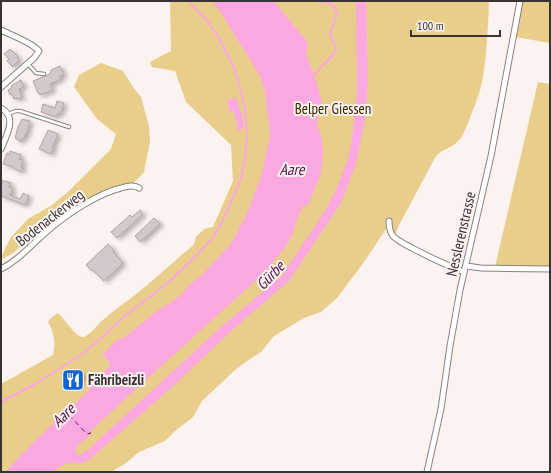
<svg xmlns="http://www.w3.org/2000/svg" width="551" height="473" viewBox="0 0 551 473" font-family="'PT Sans Narrow',sans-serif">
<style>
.green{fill:#e9cd8b}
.water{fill:#fba7e0}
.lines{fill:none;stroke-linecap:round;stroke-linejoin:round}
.stream{stroke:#fba7e0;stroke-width:2}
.ferry{stroke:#581048;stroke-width:1;stroke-dasharray:5 4;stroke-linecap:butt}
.building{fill:#d3c9ca;stroke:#b0a6a8;filter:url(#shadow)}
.lane-casing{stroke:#8a8280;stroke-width:4.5}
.street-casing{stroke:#8a8280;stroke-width:7}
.lane{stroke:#fff;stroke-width:2.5}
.street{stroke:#fff;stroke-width:5}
.labels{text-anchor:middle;stroke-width:4;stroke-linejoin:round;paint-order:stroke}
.park-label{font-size:15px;fill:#362700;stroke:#fcf2f0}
.street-label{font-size:15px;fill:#373433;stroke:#fcf2f0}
.poi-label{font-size:15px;font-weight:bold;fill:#373433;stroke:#fcf2f0;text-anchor:start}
.water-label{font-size:16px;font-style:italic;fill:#581048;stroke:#fcf2f0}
</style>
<defs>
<filter id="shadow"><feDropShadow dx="3.5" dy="2" stdDeviation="2" flood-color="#0004"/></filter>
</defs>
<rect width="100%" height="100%" fill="#fcf2f0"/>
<path class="green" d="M170,1H489C488,27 487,52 483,77C481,90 476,103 471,115C468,123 465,131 461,138C453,148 444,148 436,156L398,227L396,233L397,237L394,235L390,223L364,262L337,298L321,312L304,318L279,333L273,337L261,352L250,359L235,370L202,401L193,417L174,432L165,441L139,452L126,463L111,472H1V384L53,355C56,343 54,332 48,322L51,318L58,313C64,318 75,336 82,337C88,338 98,324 103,320C110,313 119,307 127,301C149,285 168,266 189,249L194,244L196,237L204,229L213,227L233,181L231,145L186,102L175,71L152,67L150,62L171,51Z
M522,1H550V43L515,37Z
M101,63L123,71L133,87L141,97L149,126L150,142L144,172L130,187L104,194L64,213L39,230L13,253L1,260V257L11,237L28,219L52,205L69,191L111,149L116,134L97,119L74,87L79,75Z
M538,82L550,84V267H495Z"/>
<path class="water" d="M212,1H274C285,15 297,29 308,43C306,50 306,56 309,62L319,90L322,104L318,111L317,126L321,135L323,151L321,173L308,205L303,207L297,219L293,233L286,246L265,272L125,399L90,432L91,434L77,446L75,450L77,455L82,454L89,449L222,326L282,276L323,214L335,192L348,159L352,138L357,91L356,1H366L368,82L365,119L357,160L344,196L336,211L290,280L229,333L170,389L89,460C76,468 67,457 54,472H5L35,441L53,424L67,407L70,409L86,393L110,365C109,360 105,358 103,354L108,349L114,342L125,337L153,314L183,294L187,287L204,273L229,246L237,233L249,209L262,173L270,135L265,91L260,76L248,56L237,39L222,14Z
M235,97L236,98L243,118L244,126L241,130H238L237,129V122L236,119L234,118V111H232L231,113L229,111C230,107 227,104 228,100Z"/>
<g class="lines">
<path class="stream" d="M312,75L317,73L322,66L334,54L336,50L335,46L330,34L337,13L334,6L328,3L316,1
M1,402L35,384L64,366L85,352L100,339L125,316L170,281L194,258L213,238L223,220L235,193L241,177L245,158L247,134L245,108L237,77L232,64L221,42L210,24L188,1"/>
<path class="ferry" d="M69,408L66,412L87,434L91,433"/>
</g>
<path class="building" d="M10,49L18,57V61L13,67L7,61L9,59L4,54Z
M60,66L64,75L60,76L61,79L50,84L53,90L40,95L39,93H38L33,81L50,74V73L51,72V70Z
M21,80L24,87L19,89L22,98L14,99L12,94L10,95L8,90L11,88L12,85L16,83Z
M57,101L64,103L62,108L63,109L62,110L60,114L58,113L56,117L41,112L43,104L55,108Z
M22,119L30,121L26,135H25L24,138H23L21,142L15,138L18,127Z
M48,130L58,134L52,148H54L51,154L39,149Z
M10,151L21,155L19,159L23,160L21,167H23L21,172L13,168V167L3,164L7,153L9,154Z
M1,180L11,183L9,187L13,189L10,195L20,199L23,193L29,196L25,205L1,196Z
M140,210L143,214L117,238L111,232L130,215L132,217Z
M154,218L160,224L140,242L135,236Z
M108,244L114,251L113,252L123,263L104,281L93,270L92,271L86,265Z
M78,371L83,376L81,377L82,379L74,386L68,380Z"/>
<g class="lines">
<g class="lane-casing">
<path id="lane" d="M28,64L36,73L44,74
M8,114L16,111H20L69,127"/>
</g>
<g class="street-casing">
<path id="street" d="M1,30C11,35 33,43 39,51L34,58L1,87
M1,108C18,117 6,136 1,149
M389,221C389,226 390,232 393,236C398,241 406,245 412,248C429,257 446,265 464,272
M466,266L481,268L550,269
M1,269C19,260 31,245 46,232C66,215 96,194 121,188C127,186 134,185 139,188
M427,472L441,409L450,346L460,290L491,156L520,1"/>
</g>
<use href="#lane" class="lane"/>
<use href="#street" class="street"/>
</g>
<defs>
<g id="restaurant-square" transform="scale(1.15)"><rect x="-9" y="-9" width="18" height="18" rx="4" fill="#1365ce" stroke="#fcf2f0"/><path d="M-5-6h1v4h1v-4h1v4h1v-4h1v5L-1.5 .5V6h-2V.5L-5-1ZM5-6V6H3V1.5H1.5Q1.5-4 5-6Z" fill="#fff"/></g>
</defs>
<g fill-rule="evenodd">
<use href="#restaurant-square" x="73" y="380"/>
</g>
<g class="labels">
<g class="park-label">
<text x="333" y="114">Belper Giessen</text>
</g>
<g class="street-label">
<text transform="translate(50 218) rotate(-38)" y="5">Bodenackerweg</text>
<text transform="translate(461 234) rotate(-77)" y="5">Nesslerenstrasse</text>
</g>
<g class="poi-label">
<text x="88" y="385">Fähribeizli</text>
</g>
<g class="water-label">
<text x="292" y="175">Aare</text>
<text transform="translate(270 275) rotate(-46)" y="6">Gürbe</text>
<text transform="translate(63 415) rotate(-45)" y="6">Aare</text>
</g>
</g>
<rect width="551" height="473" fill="none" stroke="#373433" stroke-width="4"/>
<path d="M411 30v6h89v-6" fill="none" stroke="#373433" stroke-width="2"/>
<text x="417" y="30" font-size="12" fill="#373433" stroke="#fcf2f0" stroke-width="3" paint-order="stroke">100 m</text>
</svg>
